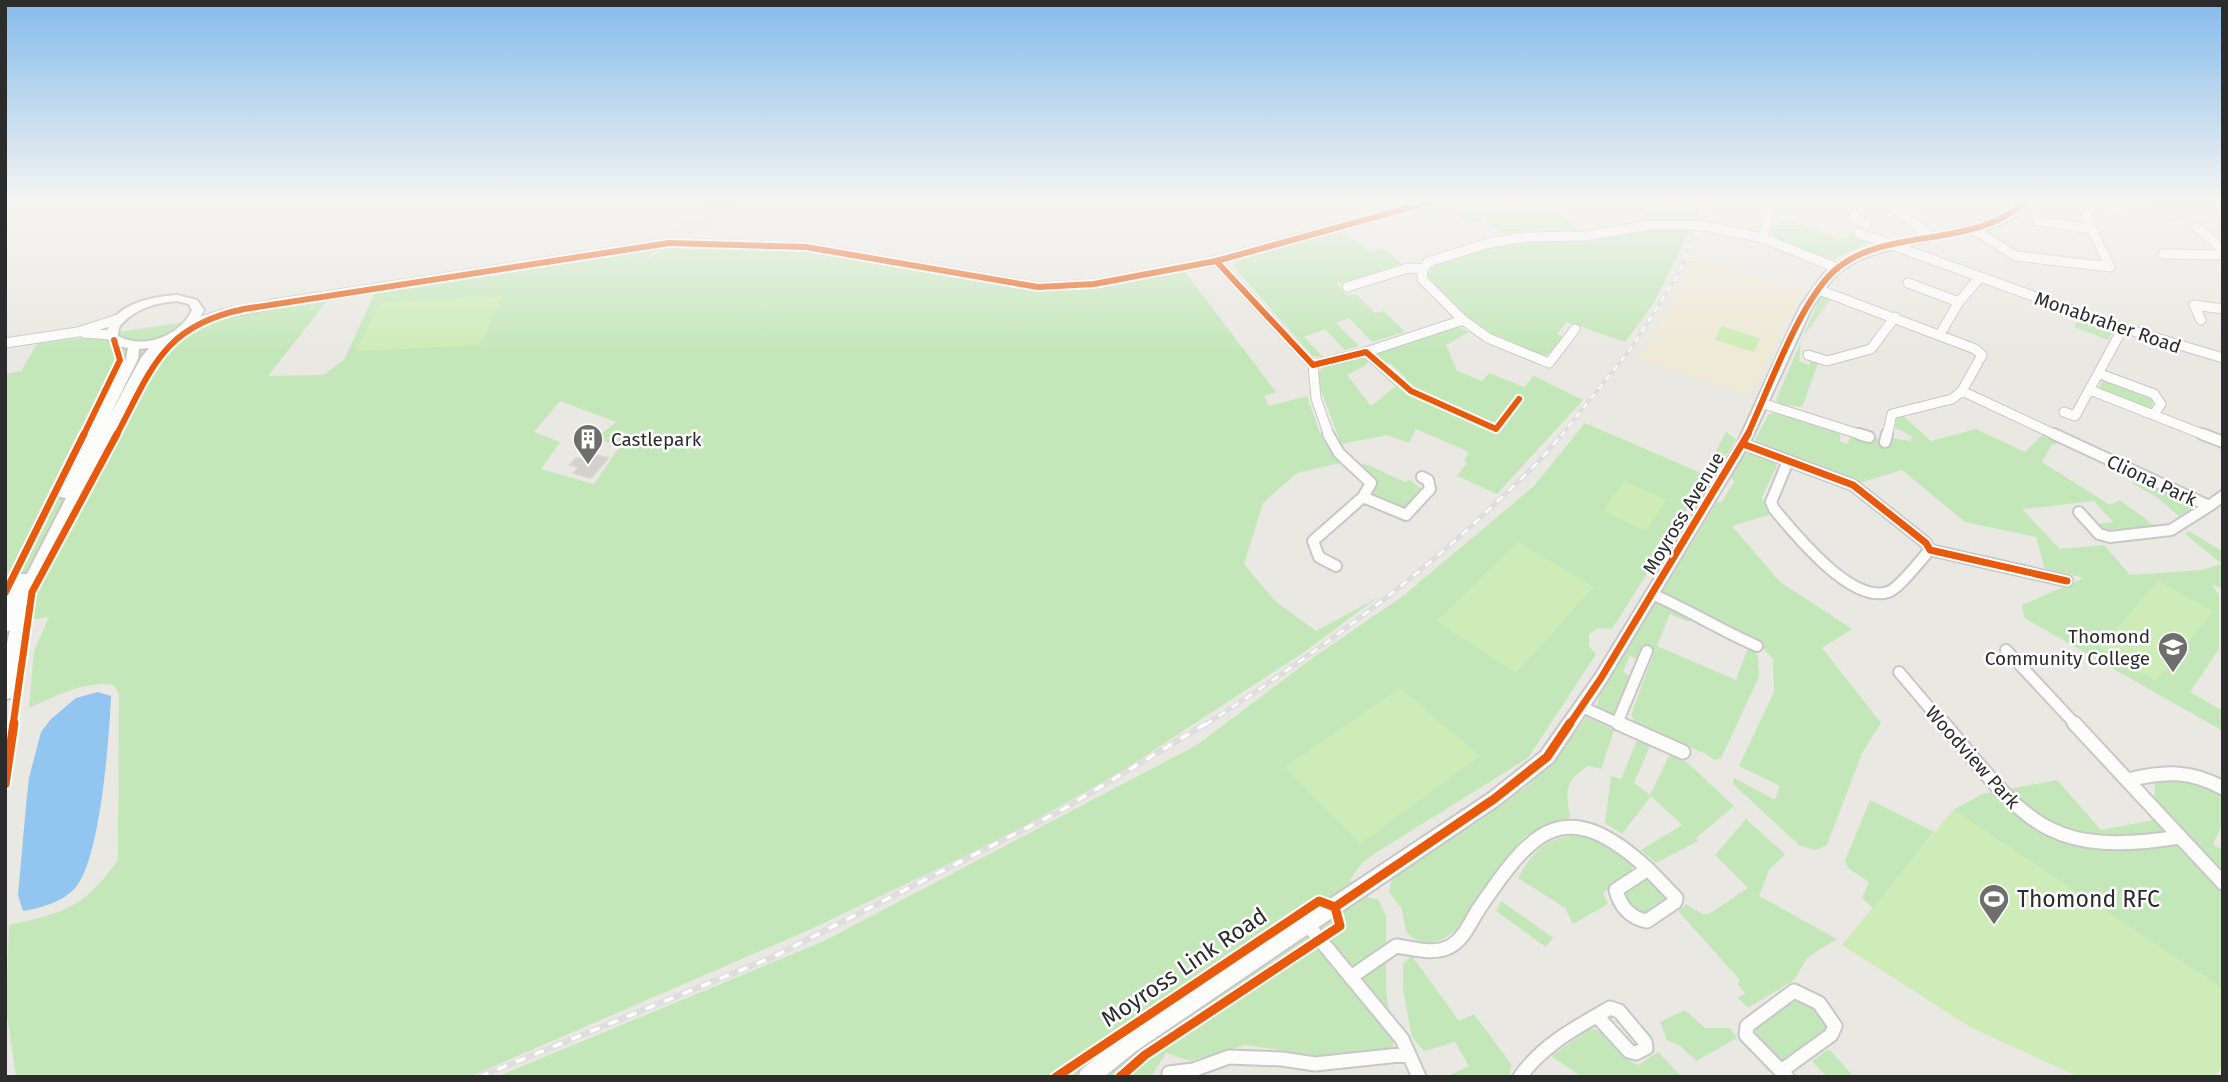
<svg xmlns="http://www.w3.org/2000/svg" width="2228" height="1082" viewBox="0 0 2228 1082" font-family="'Fira Sans',sans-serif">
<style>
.industrial{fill:#e2dfe1}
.education{fill:#eeead6}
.green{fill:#c3e7b9;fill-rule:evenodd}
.pitch{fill:#cdecb7}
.water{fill:#92c5ef}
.building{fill:#d3d1cc;stroke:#d5d4ce;stroke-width:2}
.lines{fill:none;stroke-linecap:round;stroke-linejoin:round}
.minor-far2-casing{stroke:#c8c7c7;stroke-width:11}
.minor-far1-casing{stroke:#c8c7c7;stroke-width:14}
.minor-casing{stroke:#c8c7c7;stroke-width:17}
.tertiary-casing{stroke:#c8c7c7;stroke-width:4}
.minor-far2{stroke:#fcfcfb;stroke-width:9}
.minor-far1{stroke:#fcfcfb;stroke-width:10}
.minor{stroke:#fcfcfb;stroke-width:13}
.tertiary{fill:#fcfcfb;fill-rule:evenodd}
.rail-far2-casing{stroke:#dededf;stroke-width:3.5}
.rail-far1-casing{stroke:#dededf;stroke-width:5}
.rail-casing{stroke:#dededf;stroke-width:6}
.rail-far2{stroke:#fff;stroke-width:2;stroke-dasharray:6;stroke-linecap:butt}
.rail-far1{stroke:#fff;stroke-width:2.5;stroke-dasharray:8;stroke-linecap:butt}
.rail{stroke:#fff;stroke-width:3.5;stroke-dasharray:10;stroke-linecap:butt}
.minor-bridge-casing{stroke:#c8c7c7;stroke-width:11;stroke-linecap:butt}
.minor-bridge{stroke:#fcfcfb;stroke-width:9}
.cycleway-far2-casing{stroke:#fff;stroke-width:10}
.cycleway-far1-casing{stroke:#fff;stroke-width:11}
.cycleway-casing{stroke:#fff;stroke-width:13}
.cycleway-far2{stroke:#e8590c;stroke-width:6}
.cycleway-far1{stroke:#e8590c;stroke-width:7}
.cycleway{stroke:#e8590c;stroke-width:9}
.labels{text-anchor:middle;stroke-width:5;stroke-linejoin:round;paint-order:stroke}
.street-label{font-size:19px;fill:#2c2c2c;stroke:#fff}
.poi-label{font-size:19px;fill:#2c2c2c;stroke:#fff;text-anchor:start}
.near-poi-label{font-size:23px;fill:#2c2c2c;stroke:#fff;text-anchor:start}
.near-street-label{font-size:23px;fill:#2c2c2c;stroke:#fff}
</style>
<rect width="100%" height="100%" fill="#eae8e2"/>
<path class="industrial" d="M706,201H744L687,238L685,233L676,229Z
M2139,201H2223V213L2167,222Z"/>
<path class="education" d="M1694,257L1802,291L1787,321L1778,324L1783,328L1750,396L1639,359L1674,300Z"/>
<path class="green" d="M1450,201L1525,205L1522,201H1548L1578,232L1501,234L1484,219L1468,224L1449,209L1426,216L1417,211Z
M1665,201H1704L1694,222H1652L1643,214L1672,207Z
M1773,216L1807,226L1841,241L1853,234L1873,241L1832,260L1827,259L1775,237L1771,234L1772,225L1777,226L1779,220Z
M1653,229L1690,230L1654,303L1625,342L1567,322L1557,334L1563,337L1552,352L1544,356L1490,336L1430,284L1428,274L1436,263L1518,240Z
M1341,230L1370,252L1383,248L1402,265L1336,284L1348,296L1356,294L1375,313L1384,311L1405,332L1372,342L1349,318L1336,323L1359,346L1345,350L1325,329L1304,337L1323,357L1313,356L1232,265L1238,261Z
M669,243L631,268L670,246L793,250L1031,290L1091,288L1185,272L1276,392L1264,396L1269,406L1307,396L1322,439L1340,463L1297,473L1263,503L1244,564L1275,601L1316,631L1377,598L1304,652L1119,773L1005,837L811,929L469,1077H16L6,1008L9,925C64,913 84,908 118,860L119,694L114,685C84,680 56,697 29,708L34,651L49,617L5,624V374L21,371L37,344L327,301L268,376L324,375L344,360L377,288ZM560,401L616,422L595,439L620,446L594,484L541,469L560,442L534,432Z
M1824,295L1832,298L1801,339L1799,361L1809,365L1812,360L1819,361L1802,407L1779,404L1776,400L1820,297Z
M2080,316L2114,329L2108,340L2074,327Z
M1456,326L1469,332L1446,345L1457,371L1482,381L1489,373L1524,387L1534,376L1583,400L1497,494L1457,476L1467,463L1464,461L1469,452L1416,429L1409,443L1387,435L1341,444L1318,382L1316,376L1324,367L1363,357L1370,360L1366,365L1347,375L1371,406L1406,378L1390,363L1385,365L1378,358L1377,352Z
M2104,378L2154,400L2151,409L2098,389Z
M1774,413L1788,417L1790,415L1840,432V441L1847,444L1851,437L1872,442L1874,437L1880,439V444L1890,447L1892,438L1911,441L1912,436L1895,428L1897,416L1902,415L1931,441L1976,429L2025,452L2043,434L2059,441L2055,445L2052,444L2042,462L2110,505L2120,500L2155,526L2103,531L2099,524L2113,522L2094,501L2022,509L2060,549L2104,545L2130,575L2202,570L2222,564L2185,534L2189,531L2223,552V588L2212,585L2219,595V649L2190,692L2223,711V731L2024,618L2022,605L2084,578L2045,569L2036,537L1965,522L1902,470L1859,483L1762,448L1755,440L1769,414Z
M1585,423L1708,476L1612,629L1598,628L1589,634V646L1596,654L1528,758L1374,854L1362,863L1350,880L1363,896L1379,900L1386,917V989L1394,1049L1319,1056L1246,1045L1190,1061L1166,1053L1151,1077H496L822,942L1197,745L1314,657L1403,596L1534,486Z
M1726,432L1736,439L1718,470L1709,475L1704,473Z
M1750,453L1773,461L1777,466L1762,497L1769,515L1732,526L1780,582L1852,629L1822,648L1881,723L1862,753L1827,845L1816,850L1800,846L1733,784L1734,778L1775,800L1780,786L1739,766L1774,692L1773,659L1758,643L1709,622L1711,616L1695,610L1689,622L1670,614L1657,646L1736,680L1748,648L1758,655L1759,677L1721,758L1714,760L1706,754L1642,727L1635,722L1631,715L1655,650L1643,645L1637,659L1630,656L1623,671L1630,677L1613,714L1604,713L1597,706L1599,696L1717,502L1721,503L1734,482L1731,476L1744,455Z
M1356,463L1368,465L1405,482L1410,480L1423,490L1410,507L1404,509L1374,496L1373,477Z
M2136,477L2184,500L2191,509L2179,516L2158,498L2132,483Z
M1586,717L1614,730L1601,769L1588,766C1564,782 1566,790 1570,817L1525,836L1506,858L1455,931L1442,940L1423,945L1406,932L1402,909L1389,892L1392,878L1526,787L1554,761Z
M1637,740L1650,746L1634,783L1650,795L1670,754L1688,763L1734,806L1696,838L1698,841L1656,863L1641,850L1682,825L1651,796L1622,834L1605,823L1611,776L1621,779Z
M2176,778L2204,786L2223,797V822L2213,845L2223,850V989L1953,810L1983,794L2057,780L2101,830L2153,820L2155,783Z
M1870,800L1934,832L1873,908L1862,898L1869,882L1849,869L1845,861Z
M1746,819L1785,854L1769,870L1759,896L1837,939L1808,957L1794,980L1748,1008L1738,998L1745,993L1737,984L1740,980L1678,911L1686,904L1702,914H1709L1748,888L1715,855Z
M1579,835L1600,842L1633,865L1631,871L1603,893L1608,904L1573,924L1565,908L1518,878C1534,850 1546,837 1579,835Z
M1647,878L1668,899L1643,916L1636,913L1623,898L1625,893Z
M1501,901L1553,938L1546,947L1496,911Z
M1412,956L1459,1021L1474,1014L1511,1064L1510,1077H1446L1469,1066L1455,1042L1424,1051L1412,1037L1403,990V963Z
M1797,996C1811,999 1824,1015 1826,1028L1783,1060C1772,1055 1758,1040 1755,1028Z
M1685,1010L1705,1028H1730L1737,1038L1696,1061L1679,1045L1667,1040L1660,1022Z
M1591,1028C1611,1032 1618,1058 1638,1065L1658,1052L1682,1077H1582L1551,1056Z
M1829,1049L1854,1077H1827L1812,1061Z"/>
<path class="pitch" d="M502,296L480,345L355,351L382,302Z
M1721,326L1760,338L1754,352L1715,340Z
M1624,481L1666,500L1646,531L1603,511Z
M1518,542L1594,587L1516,673L1436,621Z
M2158,581L2213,611L2156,681L2100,648Z
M1400,688L1480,756L1360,844L1285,767Z
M1953,810L2223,989V1065L2214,1077H2079L1972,1028L1842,945Z"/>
<path class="water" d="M98,692L111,696C109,738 101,855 76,887C63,902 41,908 23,911L18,895L26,806L29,778L41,732L51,719L76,698Z"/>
<path class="building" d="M591,454L608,458L591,478L574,473L579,467L570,465L576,458L586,460Z"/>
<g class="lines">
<g class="minor-far2-casing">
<path id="minor-far2" d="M1848,201L1856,220L1866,224
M1886,201L1931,237
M2081,201L2092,229
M2095,201L2117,210L2126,208
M1709,227L1763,238L1837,268
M2197,227L2223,250
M1973,229L2016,256L2110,267L2092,229L2038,221
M1859,233L2113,325L2223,358
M1763,238L1772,201
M2163,254L2223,255
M1216,261L1313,365
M1908,283L1959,302
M1347,287L1408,268L1423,269
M1817,289L1975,349L1982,355L1962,391L2058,436
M2201,320L2194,305L2223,309
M190,325L222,314L279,303L669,243L806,247L1038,287L1094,284L1216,261L1433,201
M1575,329L1549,363L1488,338L1463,320L1422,279L1423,269L1428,262L1486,244L1524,237L1585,236L1649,225H1692
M84,333L111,335
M1940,334L1959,302L1980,277
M5,343L78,332L118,319
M1366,352L1398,381
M1808,355L1827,361L1871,349L1895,317
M1313,365L1316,398L1329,436
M1313,365L1366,352L1463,320
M2100,374L2154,394L2161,404L2154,414
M2090,390L2207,436
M1761,403L1865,436
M2064,412L2075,416L2123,328
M1887,436L1892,414L1952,399L1962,391"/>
</g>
<g class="minor-far1-casing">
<path id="minor-far1" d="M1328,434L1339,453L1371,483L1363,497L1313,541L1319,557L1336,566
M1859,434L1869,437
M2054,434L2209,506L2171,530L2110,537L2099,534L2079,512
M2202,434L2223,442
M1885,442L1887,434
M1743,444L1853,485L1926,543L1930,550
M1788,461L1771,502L1774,509C1795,534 1851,604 1888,592C1900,588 1920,560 1930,550
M1363,497L1406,515L1430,489L1428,480L1422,477
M2209,506L2223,496
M1930,550L2067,581
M1652,594C1689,610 1720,630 1757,646
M2006,650L2076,725
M1899,672L1944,725
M1582,707L1622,725
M1617,723L1647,651"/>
</g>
<g class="minor-casing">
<path id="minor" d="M1618,723L1683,752
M1943,723C2024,818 2044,859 2179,837
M2074,723L2223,883
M2128,780C2164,771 2190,770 2223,788
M1648,869L1676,898L1675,902L1647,921C1630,918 1620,906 1616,890Z
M1308,925L1402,1039L1419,1077
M1351,977L1396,946C1412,948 1433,955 1449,947C1463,940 1470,923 1478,910C1531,832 1563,791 1648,869
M1794,991L1819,1003L1835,1026L1831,1035L1781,1071L1746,1035L1747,1026Z
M1781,1071L1787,1077
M1169,1073L1193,1070L1229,1057L1282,1059L1315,1064L1409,1054
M1520,1077C1542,1045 1577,1027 1610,1008L1619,1011L1645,1042L1646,1048L1636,1053L1629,1051L1597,1016"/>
</g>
<g class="tertiary-casing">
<path id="tertiary" d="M2020,201H2031L2015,217L1994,227L1884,251L1860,259L1840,271L1831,280L1812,307L1749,444L1606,682L1553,762L1500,804L1136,1051L1104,1077H1078L1081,1070L1122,1037L1488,794L1541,752L1596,674L1737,444L1800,307L1823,275L1832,267L1852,255L1881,245L1986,223L2007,213Z
M177,295L197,300L204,310C195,329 184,334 168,343C162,347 157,354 152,360L41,573L30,602L13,693L11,698L5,699V653L10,630L5,632V600L18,574H27L66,498L60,497L58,494L126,359L128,348L118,346L106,338C109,305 149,297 177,295ZM177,301L189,304L192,310C180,336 144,350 118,336L119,327C134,309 154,303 177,301ZM149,348L141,358L108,419L138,359L139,349Z"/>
</g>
<use href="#minor-far2" class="minor-far2"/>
<use href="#minor-far1" class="minor-far1"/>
<use href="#minor" class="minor"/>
<use href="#tertiary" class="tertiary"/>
<g class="rail-far2-casing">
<path id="rail-far2" d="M1561,436L1632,347L1677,276L1711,201"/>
</g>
<g class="rail-far1-casing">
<path id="rail-far1" d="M1205,725C1302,662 1396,596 1481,517C1509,490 1538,465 1562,434"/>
</g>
<g class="rail-casing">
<path id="rail" d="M479,1077L773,957L1060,811L1207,723"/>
</g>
<use href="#rail-far2" class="rail-far2"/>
<use href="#rail-far1" class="rail-far1"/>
<use href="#rail" class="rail"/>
<g class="minor-bridge-casing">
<path id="minor-bridge" d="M1692,225L1709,227"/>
</g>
<use href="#minor-bridge" class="minor-bridge"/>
<g class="cycleway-far2-casing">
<path id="cycleway-far2" d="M1216,261L1313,365L1366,352L1411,391L1496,429L1519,399
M83,436L120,360L114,340
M116,436C152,369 162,326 244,309L669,243L806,247L1038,287L1094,284L1216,261L1433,201
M1747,436C1768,391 1799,303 1834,271C1885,225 1973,251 2026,201"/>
</g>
<g class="cycleway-far1-casing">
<path id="cycleway-far1" d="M1743,444L1853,485L1926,543L1930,550L2067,581
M5,593L84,434
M13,725L32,592L117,434
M1569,725L1601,678L1748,434"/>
</g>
<g class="cycleway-casing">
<path id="cycleway" d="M5,784L14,723
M1335,907L1494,799L1547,757L1570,723
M1056,1077L1319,901L1335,907
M1120,1077L1145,1055L1340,926L1335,907"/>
</g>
<use href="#cycleway-far2" class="cycleway-far2"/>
<use href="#cycleway-far1" class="cycleway-far1"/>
<use href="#cycleway" class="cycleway"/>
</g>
<linearGradient id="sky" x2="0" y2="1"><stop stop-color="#85bbeb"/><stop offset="0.57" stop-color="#f6f5f2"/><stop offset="1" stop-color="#f6f5f2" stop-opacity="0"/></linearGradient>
<rect width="2228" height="353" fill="url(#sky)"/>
<defs>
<g id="building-pin" transform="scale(1.575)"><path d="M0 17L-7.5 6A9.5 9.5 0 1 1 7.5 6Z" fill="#6e6e6c" stroke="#fff"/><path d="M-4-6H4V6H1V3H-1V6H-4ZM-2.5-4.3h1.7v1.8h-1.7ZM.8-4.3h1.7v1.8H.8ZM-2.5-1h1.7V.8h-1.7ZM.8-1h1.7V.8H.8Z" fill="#fff"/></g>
<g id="school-pin" transform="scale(1.575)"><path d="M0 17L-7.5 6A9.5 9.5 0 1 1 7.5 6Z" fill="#6e6e6c" stroke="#fff"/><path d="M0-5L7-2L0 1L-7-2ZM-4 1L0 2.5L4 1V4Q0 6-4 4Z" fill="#fff"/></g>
<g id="stadium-pin" transform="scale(1.575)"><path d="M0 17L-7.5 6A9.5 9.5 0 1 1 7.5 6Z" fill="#6e6e6c" stroke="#fff"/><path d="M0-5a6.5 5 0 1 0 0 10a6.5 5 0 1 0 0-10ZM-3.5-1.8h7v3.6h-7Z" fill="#fff"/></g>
</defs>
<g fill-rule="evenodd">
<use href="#building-pin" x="588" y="439"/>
<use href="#school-pin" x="2173" y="647"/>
<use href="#stadium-pin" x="1994" y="899"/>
</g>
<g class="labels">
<g class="street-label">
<text transform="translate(2108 322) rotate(19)" y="7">Monabraher Road</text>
<text transform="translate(2152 480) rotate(25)" y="7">Cliona Park</text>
<text transform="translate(1683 513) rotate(-59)" y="7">Moyross Avenue</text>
<text transform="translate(1973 757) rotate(48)" y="7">Woodview Park</text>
</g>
<g class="poi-label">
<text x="611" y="446">Castlepark</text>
<text x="2150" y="643" text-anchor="end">Thomond<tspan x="2150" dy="22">Community College</tspan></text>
</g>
<g class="near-poi-label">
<text x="2017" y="907">Thomond RFC</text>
</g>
<g class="near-street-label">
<text transform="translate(1184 967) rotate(-34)" y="8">Moyross Link Road</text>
</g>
</g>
<rect width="2228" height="1082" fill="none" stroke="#2c2c2c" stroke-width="14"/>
</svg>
